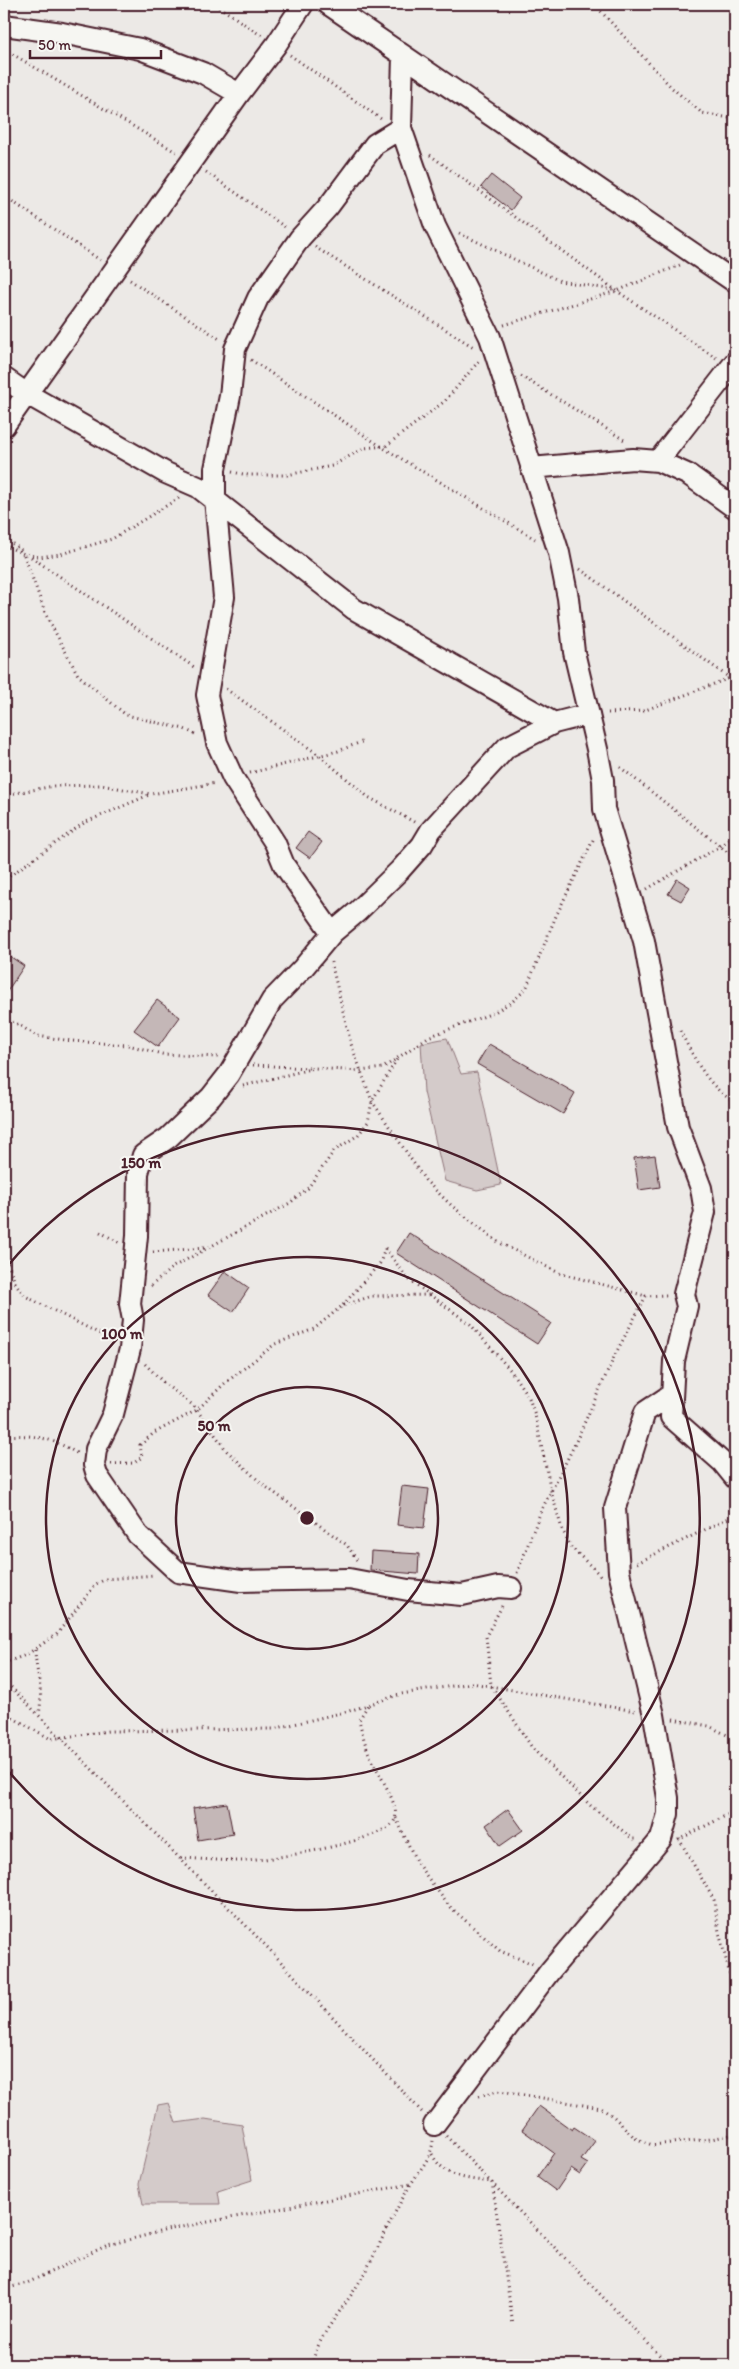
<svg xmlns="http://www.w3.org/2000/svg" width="739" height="2369" viewBox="0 0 739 2369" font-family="Itim,sans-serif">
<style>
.green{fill:#d4cbca;stroke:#8f757a}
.building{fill:#c4b7b7;stroke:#4a1f2b}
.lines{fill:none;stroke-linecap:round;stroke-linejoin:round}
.street-casing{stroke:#4a1f2b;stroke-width:24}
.path{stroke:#4a1f2b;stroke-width:3;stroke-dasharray:1 4;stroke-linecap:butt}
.street{stroke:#f6f6f2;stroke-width:20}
.ring{fill:none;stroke:#4a1f2b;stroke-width:2.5}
.centre{fill:#4a1f2b;stroke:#f6f6f2;stroke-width:2.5}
.ring-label{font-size:15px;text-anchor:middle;font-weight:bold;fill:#4a1f2b;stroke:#f6f6f2;stroke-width:4;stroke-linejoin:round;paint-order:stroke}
</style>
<rect width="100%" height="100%" fill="#ece9e6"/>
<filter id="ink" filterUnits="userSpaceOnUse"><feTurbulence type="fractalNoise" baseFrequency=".02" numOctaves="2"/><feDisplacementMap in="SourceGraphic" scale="10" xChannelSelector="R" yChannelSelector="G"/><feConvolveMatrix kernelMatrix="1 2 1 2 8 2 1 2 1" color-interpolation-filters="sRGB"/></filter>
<g filter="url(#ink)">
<path class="green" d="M447,1038L461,1074L477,1072L501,1185L477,1190L445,1181L424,1092L421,1043Z
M169,2103L176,2123L205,2119L242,2125L252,2180L218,2191L220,2204H143L139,2184L158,2105Z"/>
<path class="building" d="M491,175L520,198L511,210L481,187Z
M308,832L322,842L310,858L296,848Z
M677,879L690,887L681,901L668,894Z
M4,952L24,966L4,996Z
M157,1000L180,1017L158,1047L134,1030Z
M489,1044L575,1093L563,1114L477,1064Z
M655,1155L660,1187L639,1190L634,1158Z
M409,1233L551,1323L537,1344L396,1253Z
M225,1271L249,1288L233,1312L208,1295Z
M402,1486L429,1489L424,1528L397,1525Z
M371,1551L419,1554L418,1574L370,1570Z
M227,1803L233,1834L198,1840L193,1808Z
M508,1809L523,1830L500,1846L486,1825Z
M539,2106L572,2130L574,2127L595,2141L581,2160L588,2164L580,2175L571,2169L556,2191L537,2177L554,2153L522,2130Z"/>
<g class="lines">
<g class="street-casing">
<path id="street" d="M328,4L735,282
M4,25L62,33L140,49L203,73L239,94
M403,56L401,128L435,226L490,337L559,553L568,598L574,652L597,749L603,780L604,809L644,941L678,1127L701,1188L705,1212L684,1294L687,1306L674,1361L671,1417L722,1462L735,1478
M4,378L27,394L166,473L198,487L354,609L554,723
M4,426L239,94L276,45L303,4
M658,461L689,475L735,508
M531,468L633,459L658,461L735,362
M332,933L284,865L275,843L233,778L217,743L207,695L224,597L215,499V469L230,396L235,349L258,298L300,238L328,207L375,144L401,128
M511,1588L498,1587L462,1595L408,1590L349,1579L241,1581L178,1572L138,1535L97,1475L94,1465L96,1449L113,1414L130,1349L133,1320L130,1304L137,1236L138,1173L143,1155L168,1138L211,1097L229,1074L272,1000L303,968L332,933L357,912L400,870L422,845L431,830L507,747L554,723L589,714
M434,2125L550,1971L661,1839L668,1814V1798L654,1715L619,1572L615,1508L645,1412L672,1394"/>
</g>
<path class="path" d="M215,4L262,36
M594,4L672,88L702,113L735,119
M4,49L176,152
M290,55L381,119
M430,155L617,291L716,358
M206,172L285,227
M4,196L100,260
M459,233L560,281L614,290
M315,247L475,348
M130,280L221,340
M504,325L617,291L680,265
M251,360L382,447L535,539
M521,376L626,441
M232,472L248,475H287L332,466L364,448L386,446L445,401L479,361
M4,538L24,552
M4,545L24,554L39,557L61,554L112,539L179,498
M24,555L46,615L78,675L126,715L184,729L197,735
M31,557L194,667
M580,569L735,682
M226,689L319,755L368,797L416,823
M608,713L643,711L735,676
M620,767L735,858
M250,773L338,751L364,741
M4,795L54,786L101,785L151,794L216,783
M647,889L719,847L735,835
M4,905L8,877L84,823L151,794
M331,962L351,1044L372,1101L425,1180L452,1206L498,1242L559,1273L646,1296
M4,1016L37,1036L72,1041L128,1045L162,1054L218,1057
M680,1031C694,1057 708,1088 735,1102
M253,1065L309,1068
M243,1086L314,1068L360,1071L383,1068L428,1037L493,1013L513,1001L526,989L556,916L594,838
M100,1232L120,1243
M385,1248L407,1278L470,1324L511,1371L529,1398L535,1415L551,1491L562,1529L571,1547L601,1576
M153,1252L204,1248
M4,1254L16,1284L25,1296L114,1341
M4,1280L15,1283
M151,1286L173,1267L290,1203L308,1188L334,1151L358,1135L368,1122L372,1101L397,1059
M343,1305L380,1263L385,1249
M145,1364L166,1385L194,1406L227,1451L262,1484L347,1545L358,1562
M4,1436C33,1434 53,1438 78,1454
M111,1464L134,1463L142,1457L140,1445L154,1433L197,1410L224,1384L275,1344L314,1329L342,1306L372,1296L430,1295
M637,1563L735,1515
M517,1573L541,1511L573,1448L616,1353L646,1296L667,1295
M502,1606L486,1636L491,1685L533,1749L591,1806L633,1839H637
M35,1650C36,1675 44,1689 39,1714
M4,1663L26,1655L57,1634L96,1584L106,1579L155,1575
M4,1680L268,1948L422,2112
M4,1713L51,1739L108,1731L273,1729L349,1711L401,1694L472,1683L635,1711
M673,1719L709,1726L735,1739
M396,1818L417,1863L449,1906L500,1951L533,1964
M679,1839L714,1900L719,1932L735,1995
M678,1840L735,1811
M181,1858C202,1859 224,1861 245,1861C269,1860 389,1841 395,1819C400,1805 376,1770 370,1756C365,1745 362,1732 359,1720L368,1705
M479,2096L497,2091L507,2092L601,2108L614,2117L635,2138L652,2145L711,2139L735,2134
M446,2136L669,2365
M432,2154C444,2178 468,2179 492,2182L513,2325
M4,2289L27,2283L108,2245L171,2229L411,2184
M312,2365C317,2337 340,2313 355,2289C376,2256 390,2218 411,2184C420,2169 431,2159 433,2141"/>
<use href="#street" class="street"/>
</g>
</g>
<g class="ring">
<circle cx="307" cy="1518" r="131"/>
<circle cx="307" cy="1518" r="261"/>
<path d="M5 1269A392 392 0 1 1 5 1767"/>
</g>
<circle cx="307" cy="1518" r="8" class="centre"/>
<g class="ring-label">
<text x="141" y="1168">150 m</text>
<text x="122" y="1339">100 m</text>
<text x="214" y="1431">50 m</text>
</g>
<rect width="739" height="2369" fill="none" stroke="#f6f6f2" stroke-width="20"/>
<rect x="10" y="10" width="719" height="2349" fill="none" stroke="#4a1f2b" stroke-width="2" filter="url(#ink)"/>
<path d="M30 50v8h131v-8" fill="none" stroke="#4a1f2b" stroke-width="2.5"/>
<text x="38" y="50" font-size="15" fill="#4a1f2b" stroke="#f6f6f2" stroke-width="4" paint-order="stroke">50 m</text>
</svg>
